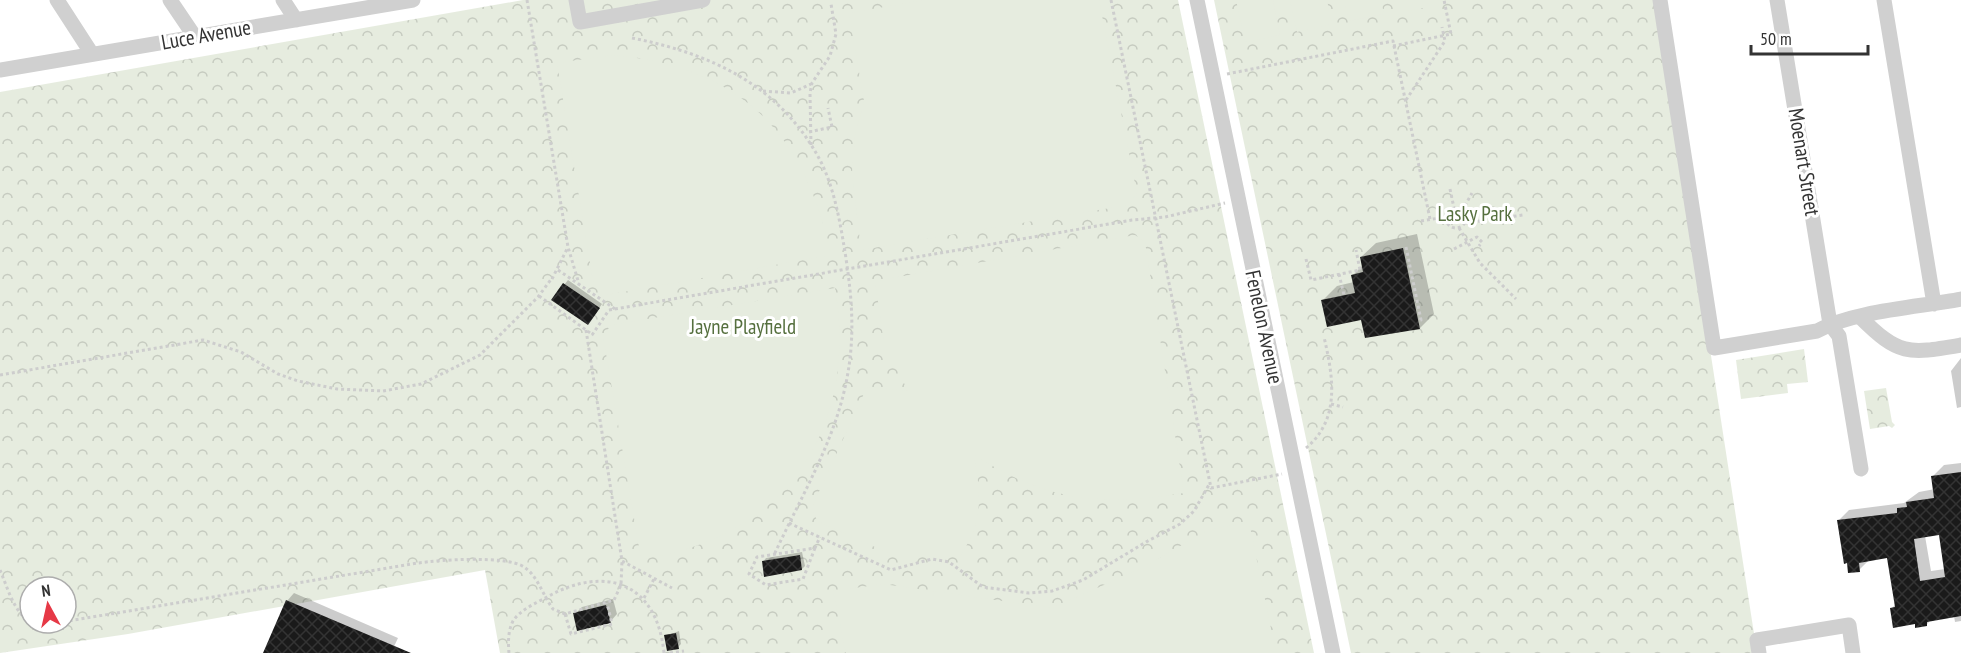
<svg xmlns="http://www.w3.org/2000/svg" width="1961" height="653" viewBox="0 0 1961 653" font-family="'PT Sans Narrow',sans-serif">
<style>
.forest{fill:url(#forest-crowns);fill-rule:evenodd}
.garden{fill:#e6ecdf}
.shadow{fill:#0003;fill-rule:evenodd}
.building{fill:url(#building-cross-hatch);fill-rule:evenodd}
.lines{fill:none;stroke-linecap:round;stroke-linejoin:round}
.path{stroke:#cdcdcd;stroke-width:3;stroke-dasharray:3 3;stroke-linecap:butt}
.minor{stroke:#d0d0d0;stroke-width:15}
.labels{text-anchor:middle;stroke-width:6;stroke-linejoin:round;paint-order:stroke}
.street-label{font-size:21px;fill:#333;stroke:#fff}
.park-label{font-size:21px;fill:#56703f;stroke:#fff}
</style>
<defs>
<pattern id="forest-crowns" width="20" height="18" patternUnits="userSpaceOnUse" patternTransform="scale(1.5)"><rect width="20" height="18" fill="#e6ecdf"/><path d="M2 6a3 3 0 1 1 6 0M12 15a3 3 0 1 1 6 0" fill="none" stroke="#c6cbc0"/></pattern>
<pattern id="building-cross-hatch" width="8" height="8" patternUnits="userSpaceOnUse" patternTransform="scale(1.5)"><rect width="8" height="8" fill="#1a1a1a"/><path d="M0 0l8 8M0 8l8-8" fill="none" stroke="#333"/></pattern>
</defs>
<rect width="100%" height="100%" fill="#fff"/>
<path class="forest" d="M523,0H1178L1314,653H500L485,570L128,634L0,653V92ZM30,587H66V623H30Z
M1214,0H1656L1757,653H1351Z
M1804,349L1808,382L1787,384L1788,393L1741,399L1736,360Z
M1886,388L1892,422L1895,425L1892,428L1889,426L1870,429L1864,391Z"/>
<path class="garden" d="M925,0H1099L1137,194L1128,205L861,250L852,173L855,136L864,101L849,13Z
M1236,0H1273L1280,35L1245,42Z
M1290,0H1327L1332,24L1297,32Z
M1344,0H1381L1384,14L1349,21Z
M1401,0H1427L1429,7L1403,12Z
M613,55C740,67 805,132 831,255L606,295L594,287L557,63Z
M1135,235L1145,242L1184,493C1099,506 1049,502 974,455C981,495 984,521 960,556H895L817,521L812,507L867,387L908,391L884,343L875,281Z
M835,288C859,429 785,539 641,559L603,336L611,325Z
M1249,522L1276,653H846L833,591L883,584L1052,608L1140,569L1208,530Z"/>
<path class="shadow" d="M1417,234L1434,314L1420,328L1362,318L1323,300L1337,286L1354,282L1353,275L1363,265L1361,257L1376,243Z
M568,280L602,304L591,320L553,299Z
M1961,358V407L1957,408L1951,371Z
M1961,463V621L1955,622L1954,616L1932,619L1926,625L1916,623L1891,609L1896,604L1889,556L1870,559L1859,570L1838,521L1849,510L1904,503L1919,492L1935,489L1933,476L1944,465ZM1940,534L1945,569L1931,571L1925,536Z
M802,552L805,566L802,569L763,562L766,558Z
M294,593L398,638L391,653H265L287,601Z
M613,599L617,614L610,622L575,614L582,607Z
M679,631L681,644L678,647L666,636Z"/>
<path class="building" d="M1403,248L1420,329L1365,338L1361,320L1327,327L1321,300L1355,293L1351,275L1363,272L1360,257Z
M563,283L600,308L588,325L551,300Z
M1961,472V616L1927,622V626L1915,628V624L1893,628L1890,608L1895,607L1887,558L1859,563L1860,572L1848,573L1847,563L1844,564L1837,520L1897,513V508L1907,507L1906,502L1934,498L1931,476ZM1939,535L1945,577L1920,581L1914,539Z
M800,555L802,570L764,577L762,561Z
M286,600L411,653H263Z
M606,605L611,623L577,631L573,613Z
M676,633L679,649L667,651L664,635Z"/>
<g class="lines">
<path class="path" d="M527,0L568,247L579,284
M1111,0L1211,488L1282,474
M632,38C713,54 783,87 822,164C835,192 840,222 845,252C853,303 856,345 843,396C829,451 798,503 774,555
M1393,46L1451,34L1444,0
M1227,74L1393,41L1430,219
M763,91L791,93L811,84
M1406,100L1445,41L1442,27
M809,132L832,127L828,108
M811,145L810,93L812,83L830,56L836,34L831,4
M1450,189L1454,208
M1446 218a10 10 0 1 1 20 0a10 10 0 1 1-20 0Z
M1462,211L1472,193
M1421,221L1446,217
M1466,223L1523,215
M1459,228L1480,263L1516,299
M1406,247L1421,320H1419
M1454,249L1477,237L1482,242L1479,246
M1306,259L1311,280L1360,270L1356,250
M558,270L615,309
M1339,274L1344,295
M552,279L568,247
M539,296L593,335
M609,310L1132,220L1165,217L1225,203
M586,330L622,561L672,588
M592,335L609,310
M0,375L203,340L241,352L278,374L298,381L337,389L383,391L421,384L480,355L538,297L552,278
M1331,404L1343,407
M1306,448C1341,419 1333,376 1324,337
M789,523L891,570L932,559L949,562L983,587L1029,593L1052,591L1083,580L1146,542L1180,524L1194,511L1210,483
M815,548L803,579L766,585L749,574L757,557L815,548L820,537
M0,570C9,591 15,618 38,626L418,563C440,560 506,555 524,567C538,576 543,596 553,609L565,614L614,600L621,585L622,561
M644,598L654,579
M565,614L571,634L612,624L607,603
M509,653C508,642 508,631 513,621C520,610 536,603 547,597C606,564 657,583 664,653
M670,653L684,651"/>
<path class="minor" d="M57,0L92,54
M170,0L195,37
M283,0L296,20
M576,0L580,22L703,0
M1197,0L1333,653
M1660,0L1714,348L1817,331C1853,311 1919,307 1961,299
M1777,0L1830,324L1839,336L1861,469
M1884,0L1934,304
M0,70L413,0
M1860,317C1899,356 1908,354 1961,345
M1759,653L1757,640L1849,625L1853,653"/>
</g>
<g class="labels">
<g class="street-label">
<text transform="translate(206 35) rotate(-10)" y="7">Luce Avenue</text>
<text transform="translate(1804 162) rotate(81)" y="7">Moenart Street</text>
<text transform="translate(1264 327) rotate(78)" y="7">Fenelon Avenue</text>
</g>
<g class="park-label">
<text x="1475" y="221">Lasky Park</text>
<text x="743" y="334">Jayne Playfield</text>
</g>
</g>
<g transform="translate(48 605) rotate(352)"><circle r="28" fill="#ffffff" stroke="#adadad" stroke-width="1.5"/>
<path d="M0-4.5L10 22L0 15L-10 22Z" fill="#e63946"/>
<text y="-9" font-size="16" font-weight="bold" text-anchor="middle" fill="#333333">N</text>
</g>
<path d="M1751 45v9h117v-9" fill="none" stroke="#333333" stroke-width="3"/>
<text x="1760" y="45" font-size="18" fill="#333333" stroke="#ffffff" stroke-width="4.5" paint-order="stroke">50 m</text>
</svg>
